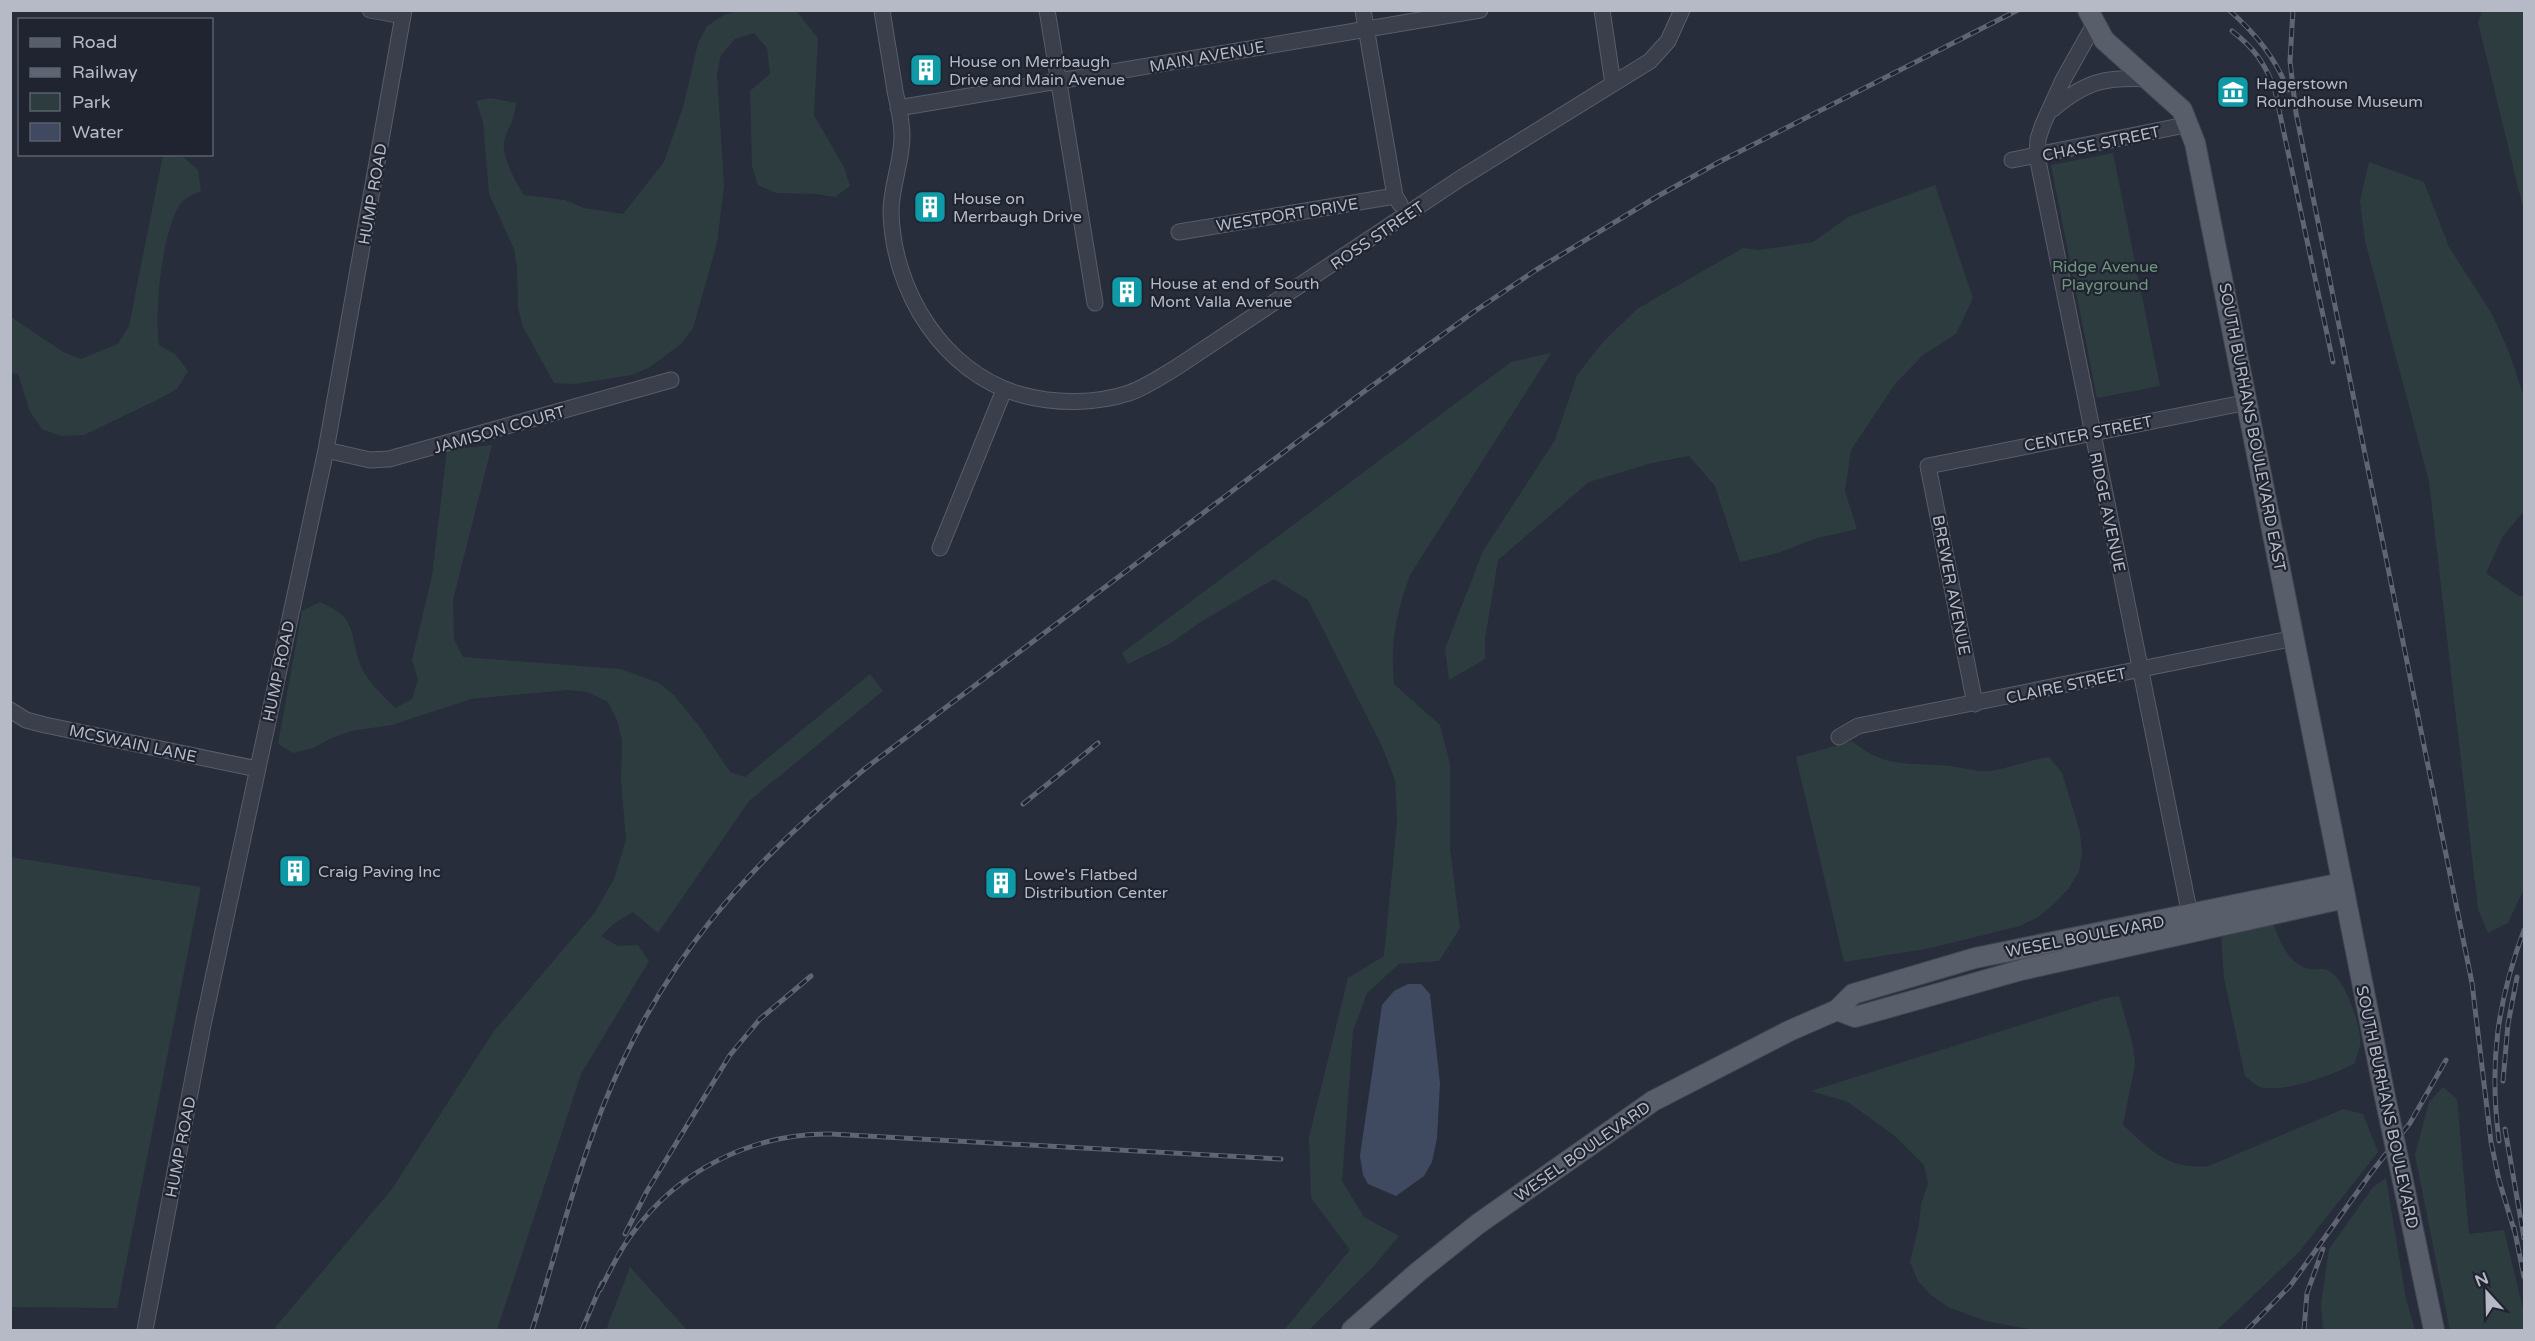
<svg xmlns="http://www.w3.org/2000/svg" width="2535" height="1341" viewBox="0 0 2535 1341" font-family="'Varela Round',sans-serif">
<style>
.green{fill:#2d3d3f}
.water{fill:#3f4a61}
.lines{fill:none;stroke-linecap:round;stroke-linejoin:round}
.minor-casing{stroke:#585d69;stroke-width:17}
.major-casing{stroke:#434854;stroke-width:22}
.minor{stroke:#3a3f4b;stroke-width:15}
.major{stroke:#595e6b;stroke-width:20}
.rail-casing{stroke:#5f6573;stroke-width:5}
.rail{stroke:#1f2430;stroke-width:3;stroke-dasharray:9;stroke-linecap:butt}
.major-bridge-casing{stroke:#434854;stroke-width:22;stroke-linecap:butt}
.major-bridge{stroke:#595e6b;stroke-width:20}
.labels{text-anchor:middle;stroke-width:4.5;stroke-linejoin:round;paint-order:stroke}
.street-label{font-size:16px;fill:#b6bac6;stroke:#1f2430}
.poi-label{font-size:16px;fill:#b6bac6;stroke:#1f2430;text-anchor:start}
.park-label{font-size:16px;fill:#70947c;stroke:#1f2430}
</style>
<rect width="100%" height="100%" fill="#272d3a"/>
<path class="green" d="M740,10L796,11L818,38L814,115L844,167L850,186L835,197L816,194L776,193L758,185L752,166L750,91L770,74L767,48L754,33L735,39L721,55L717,74L724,186L717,243L693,328L681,344L650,367L632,375L574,384L554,383L523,327L518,308L517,268L514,249L489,194L483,122L476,101L491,98L516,103C514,121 511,122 505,138C499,153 516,182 524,195L565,200L584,208L623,214L664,162L684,104L698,43L707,26L724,15Z
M2482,11H2524V212L2478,22Z
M2113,153L2160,386L2097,398L2051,165Z
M163,155L183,157L198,170L201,191C194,194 186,197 181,203C162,229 154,313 159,345L176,355L188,371L177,389L159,399L84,435L61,436L42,429L30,412L18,374L11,373V317L63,352L81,359L118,344L129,326Z
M2369,162L2424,182L2449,247L2492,314L2509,352L2524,397V511L2503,536L2486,573L2519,596H2524V889L2508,923L2488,933L2478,909L2429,481L2365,241L2360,201Z
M1935,185L1973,298L1956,334L1923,355L1895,384L1851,450L1845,491L1857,529L1817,538L1778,553L1740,562L1715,486L1689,456L1652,463L1589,482L1498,560L1485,639V659L1449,680L1445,649L1483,551L1555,440L1577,375L1603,342L1637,309L1743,248L1759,250L1813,242L1848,217Z
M1551,353L1410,575C1396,614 1390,643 1394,684L1440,725L1450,764V848L1460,928L1439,961L1399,964L1367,993L1353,1031L1342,1181L1364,1217L1399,1236L1374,1266L1309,1330H1284L1350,1250L1311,1198L1309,1137L1348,978L1384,956L1397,821L1395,780L1381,744L1308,600L1274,579L1202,621L1171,643L1128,664L1122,653L1511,362Z
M492,445L453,600L454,639L463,657L621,669L659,683L674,695L699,726L730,772L745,777L870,674L883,691L749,801L658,933L633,912L616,922L601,936L618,946L638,945L649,961L581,1074L497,1330H273L392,1189L494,1031L595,912L614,879L626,840L621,780L622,740L617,720L608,702L588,692L567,690L471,699L392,725L351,731L332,738L313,748L293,753L278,744L302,611L320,602C358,618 349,632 360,664C366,681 383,695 395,708L412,699L418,680L412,660L432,576L447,450Z
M1852,741C1885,769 1909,762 1948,766C1962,767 1977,772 1990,771C2010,768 2029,760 2049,757L2062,773L2080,832L2082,853L2079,872L2068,889L2054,904L2038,917L2020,926L1926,949L1844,962L1796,757Z
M10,857L201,887L117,1308L11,1307Z
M2273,923C2280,941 2288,964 2309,969C2314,970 2322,968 2327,970C2345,977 2362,1027 2360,1045C2359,1051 2356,1057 2355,1063C2336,1074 2282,1094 2260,1087C2255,1085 2249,1079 2245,1076L2224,978L2221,937Z
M2119,996L2133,1045L2135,1065L2123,1125C2151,1151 2169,1170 2209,1166L2343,1109L2363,1114L2378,1152L2299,1252L2217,1330H2034L1986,1321L1948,1307L1931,1295L1918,1281L1910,1262L1919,1224L1921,1204L1928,1184L1924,1165L1896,1137L1848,1102L1811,1091L2106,998Z
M2443,1087L2457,1099L2469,1234L2504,1230L2523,1309L2524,1330H2450L2415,1155L2429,1102Z
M2386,1178L2406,1299L2415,1330H2323L2321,1304L2329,1249L2373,1187Z
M630,1267L687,1330H606Z"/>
<path class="water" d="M1408,984H1421L1430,994L1440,1083L1437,1138L1432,1162L1424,1176L1396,1196L1368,1184L1363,1175L1360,1156L1382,1005L1394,991Z"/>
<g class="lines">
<g class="minor-casing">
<path id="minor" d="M370,10L403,16
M882,10C886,37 891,64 895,91C898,105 902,121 902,136C902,162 891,186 891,212C893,291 943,373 1022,395C1055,404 1096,404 1129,393C1146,387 1162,376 1177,367L1461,178L1650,61L1668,41L1682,10
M1047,10L1095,303
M1363,10L1395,196L1400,204
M1602,10L1613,84
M2094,25L2063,80L2043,124L2038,139L2037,156L2190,915
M898,108L1480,10
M2053,109C2087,80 2107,77 2150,79
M2012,160L2190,124
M1179,232L1395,196
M326,450L370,460L389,459L671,380
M940,548L1004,390
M1975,704L1928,466L2248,402
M10,710L26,720L45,725L257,769
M1839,737L1858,726L2295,638
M145,1330L203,1025L326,450L404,10"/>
</g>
<g class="major-casing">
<path id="major" d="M2088,10L2104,40L2182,110L2195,143L2385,1097
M1837,1010L1855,1017L2021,970L2345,898
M2402,1177L2434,1330
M1352,1330L1418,1272L1478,1224L1653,1101L1789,1031L1837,1010L1853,994L1975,958L2342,883"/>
</g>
<use href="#minor" class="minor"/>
<use href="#major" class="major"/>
<g class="rail-casing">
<path id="rail" d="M2229,10C2255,33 2275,57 2288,90
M2293,10L2290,61L2296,113L2472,983L2491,1142L2499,1180L2515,1233
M2232,31C2254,48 2266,64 2275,91L2333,362
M1023,804L1098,743
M2503,1081L2508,1024L2517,977
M2505,1129L2524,1238
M2499,1141C2489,1063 2497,1003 2524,930
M2514,1227L2524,1277
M625,1234L647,1191L730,1055L760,1019L811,976
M600,1290C610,1271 619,1251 632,1234C678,1170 753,1133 831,1134L1281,1159
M532,1330C555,1257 574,1181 602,1109C659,964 748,864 867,767L1358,396L1475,311L1536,270L1658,196L1719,162L2018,10
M582,1330L602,1283
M2247,1330L2290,1286L2371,1173L2410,1123L2446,1060
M2304,1330L2307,1293L2323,1249"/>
</g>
<use href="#rail" class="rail"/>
<g class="major-bridge-casing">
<path id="major-bridge" d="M2385,1097L2402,1177"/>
</g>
<use href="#major-bridge" class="major-bridge"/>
</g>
<defs>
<g id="building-square" transform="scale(1.725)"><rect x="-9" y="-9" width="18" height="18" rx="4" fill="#0f9aa8" stroke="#1f2430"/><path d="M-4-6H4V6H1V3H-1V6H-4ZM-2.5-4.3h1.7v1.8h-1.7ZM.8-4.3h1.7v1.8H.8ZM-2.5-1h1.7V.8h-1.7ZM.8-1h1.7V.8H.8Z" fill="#fff"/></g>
<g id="museum-square" transform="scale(1.725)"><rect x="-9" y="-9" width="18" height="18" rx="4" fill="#0f9aa8" stroke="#1f2430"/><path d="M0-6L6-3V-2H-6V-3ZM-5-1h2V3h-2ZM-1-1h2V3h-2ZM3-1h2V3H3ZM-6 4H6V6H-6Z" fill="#fff"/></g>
</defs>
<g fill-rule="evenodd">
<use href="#building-square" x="926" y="70"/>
<use href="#museum-square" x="2233" y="92"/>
<use href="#building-square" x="930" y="207"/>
<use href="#building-square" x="1127" y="292"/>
<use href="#building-square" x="295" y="871"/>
<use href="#building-square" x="1001" y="883"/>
</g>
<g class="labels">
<g class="street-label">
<text transform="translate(1207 56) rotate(-10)" y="6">MAIN AVENUE</text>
<text transform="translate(2101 143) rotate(-12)" y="6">CHASE STREET</text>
<text transform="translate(372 194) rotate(-80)" y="6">HUMP ROAD</text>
<text transform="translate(1287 214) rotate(-9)" y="6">WESTPORT DRIVE</text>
<text transform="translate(1377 235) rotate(-34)" y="6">ROSS STREET</text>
<text transform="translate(2253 427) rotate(79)" y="6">SOUTH BURHANS BOULEVARD EAST</text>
<text transform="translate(499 429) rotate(-16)" y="6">JAMISON COURT</text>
<text transform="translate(2088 433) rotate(-11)" y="6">CENTER STREET</text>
<text transform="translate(2108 512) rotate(78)" y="6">RIDGE AVENUE</text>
<text transform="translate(1952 585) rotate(79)" y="6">BREWER AVENUE</text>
<text transform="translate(278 671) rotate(-78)" y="6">HUMP ROAD</text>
<text transform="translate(2066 685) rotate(-12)" y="6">CLAIRE STREET</text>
<text transform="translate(133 743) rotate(12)" y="6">MCSWAIN LANE</text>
<text transform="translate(2085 936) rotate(-11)" y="6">WESEL BOULEVARD</text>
<text transform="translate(2388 1107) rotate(78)" y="6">SOUTH BURHANS BOULEVARD</text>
<text transform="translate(180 1147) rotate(-79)" y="6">HUMP ROAD</text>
<text transform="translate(1582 1151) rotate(-35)" y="6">WESEL BOULEVARD</text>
</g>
<g class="poi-label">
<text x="949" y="67">House on Merrbaugh<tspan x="949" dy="18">Drive and Main Avenue</tspan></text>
<text x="2256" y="89">Hagerstown<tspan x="2256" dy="18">Roundhouse Museum</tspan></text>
<text x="953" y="204">House on<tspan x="953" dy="18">Merrbaugh Drive</tspan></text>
<text x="1150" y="289">House at end of South<tspan x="1150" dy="18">Mont Valla Avenue</tspan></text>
<text x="318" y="877">Craig Paving Inc</text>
<text x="1024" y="880">Lowe's Flatbed<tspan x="1024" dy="18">Distribution Center</tspan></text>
</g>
<g class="park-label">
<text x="2105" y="272">Ridge Avenue<tspan x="2105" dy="18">Playground</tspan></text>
</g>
</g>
<rect width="2535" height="1341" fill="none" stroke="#b6bac6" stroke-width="24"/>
<rect x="18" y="18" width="195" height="138" fill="#1f2430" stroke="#5b606c" stroke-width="1.5"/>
<rect x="30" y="38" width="30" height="9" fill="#595e6b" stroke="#5b606c" stroke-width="1.5"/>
<text x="72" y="48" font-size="18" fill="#b6bac6">Road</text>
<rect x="30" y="68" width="30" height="9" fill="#5f6573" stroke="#5b606c" stroke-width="1.5"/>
<text x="72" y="78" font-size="18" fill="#b6bac6">Railway</text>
<rect x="30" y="93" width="30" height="18" fill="#2d3d3f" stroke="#5b606c" stroke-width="1.5"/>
<text x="72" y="108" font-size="18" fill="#b6bac6">Park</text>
<rect x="30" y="123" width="30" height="18" fill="#3f4a61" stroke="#5b606c" stroke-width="1.5"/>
<text x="72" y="138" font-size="18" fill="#b6bac6">Water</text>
<g transform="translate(2487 1293) rotate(338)" stroke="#1f2430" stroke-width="4.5" paint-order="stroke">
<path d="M0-4.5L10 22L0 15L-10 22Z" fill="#b6bac6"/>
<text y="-9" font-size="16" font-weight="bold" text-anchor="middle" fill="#b6bac6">N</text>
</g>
</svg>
